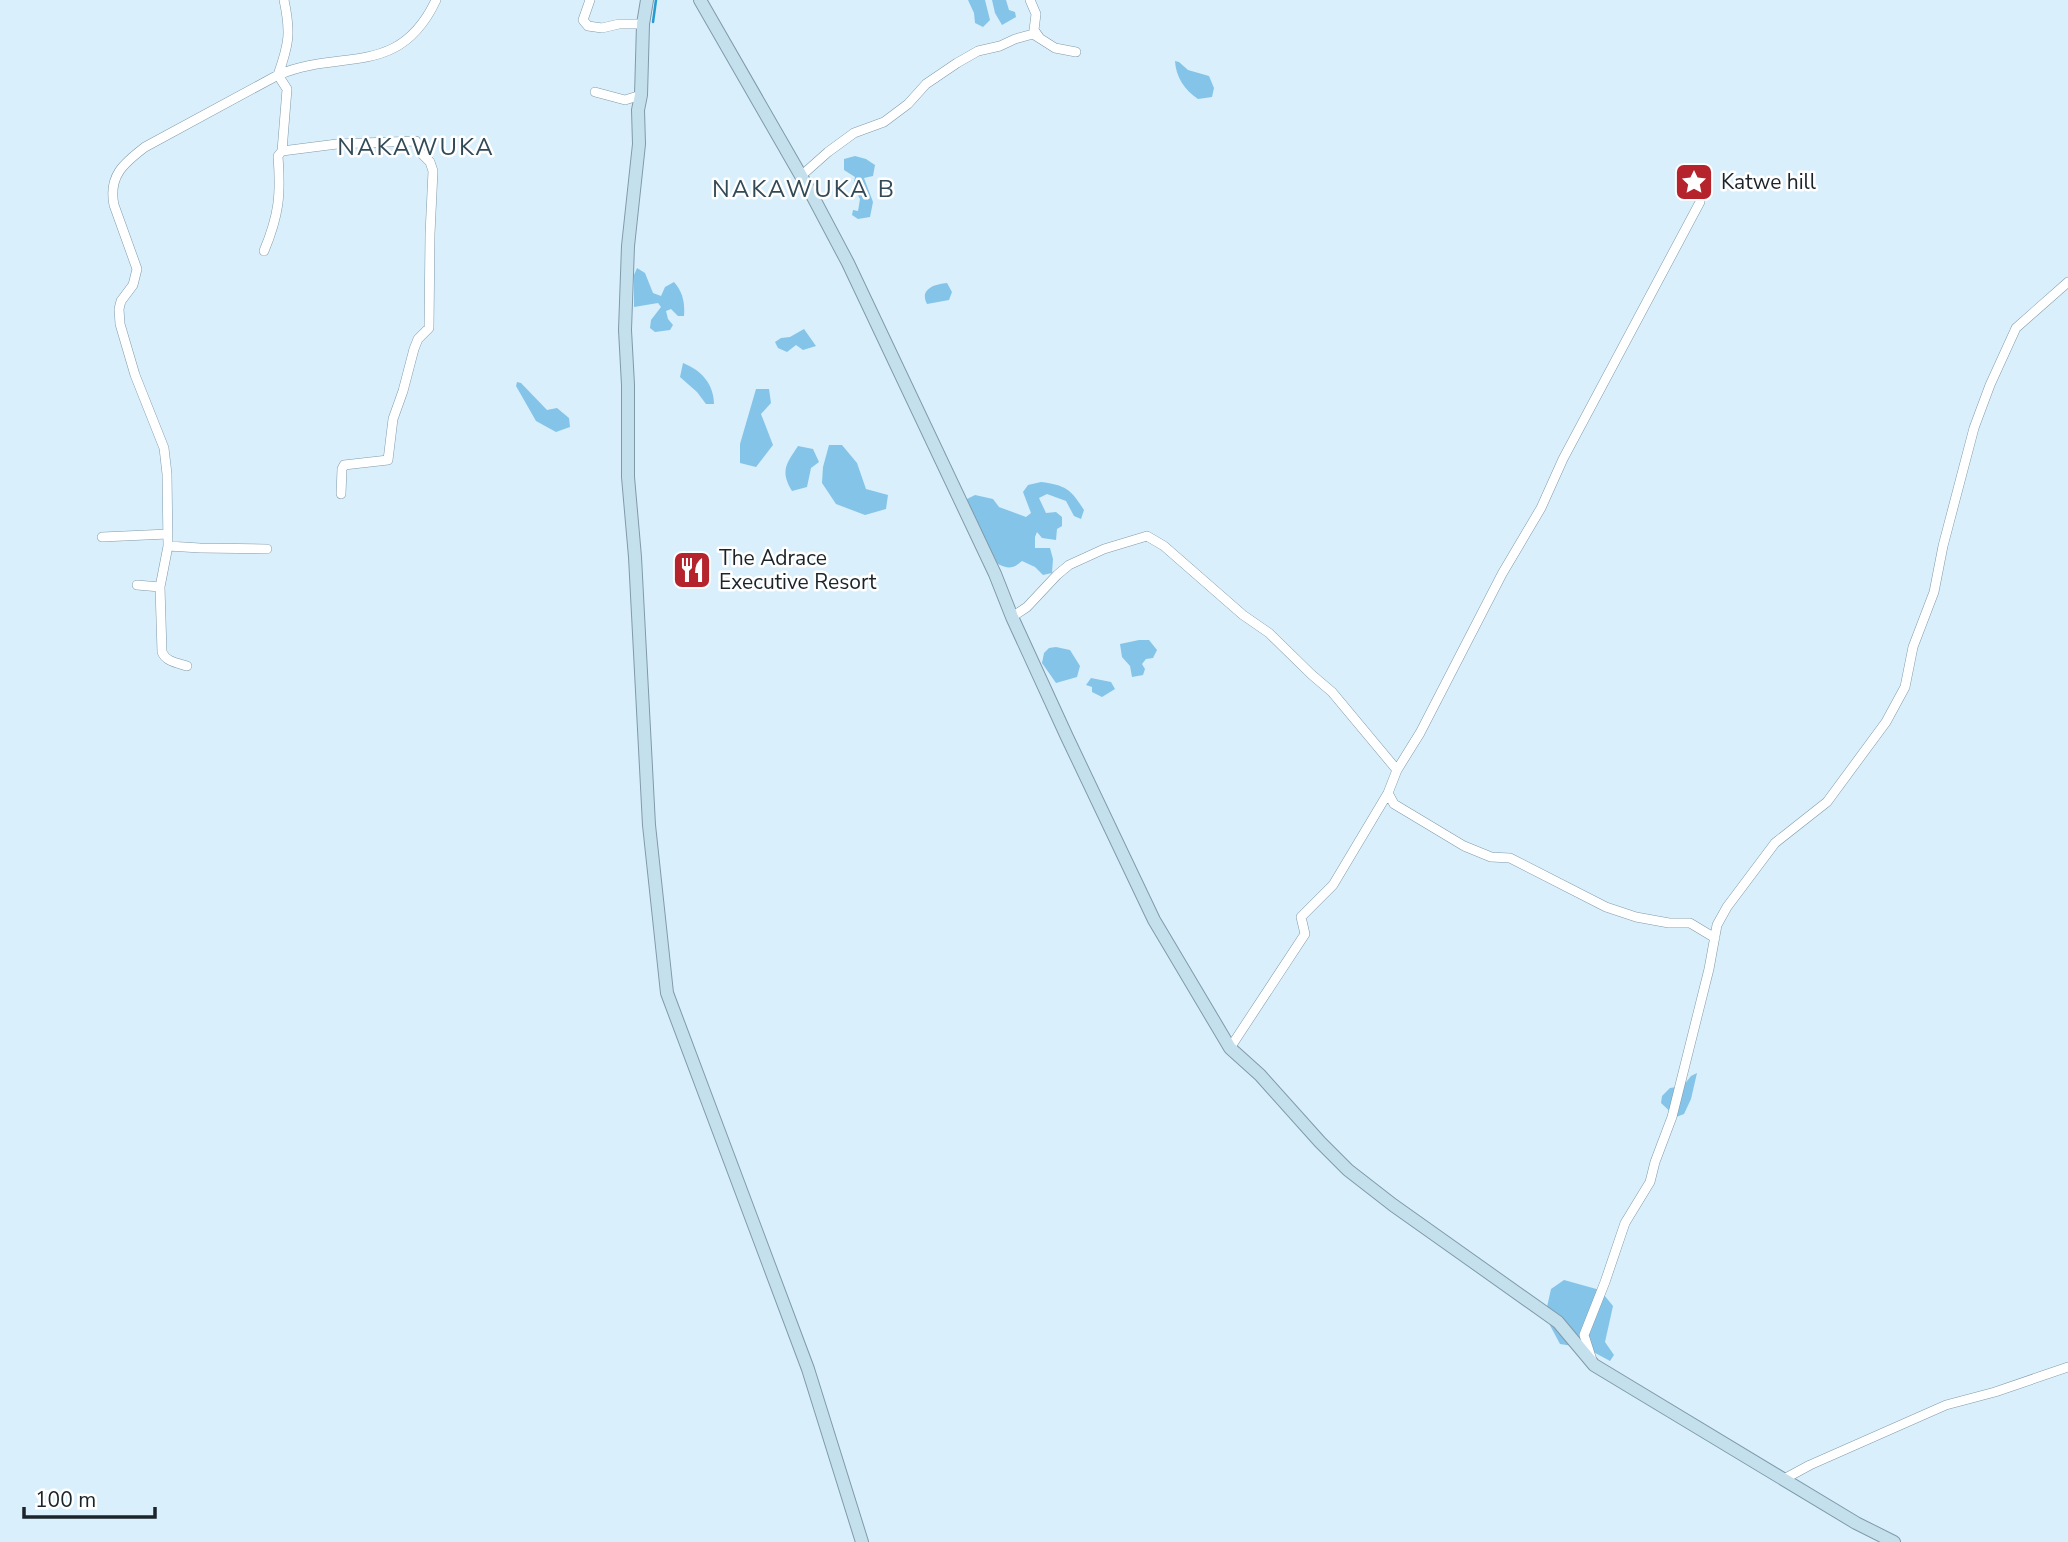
<svg xmlns="http://www.w3.org/2000/svg" width="2068" height="1542" viewBox="0 0 2068 1542" font-family="'Nunito Sans',sans-serif">
<style>
.green{fill:#84c4e8}
.lines{fill:none;stroke-linecap:round;stroke-linejoin:round}
.stream{stroke:#249cd0;stroke-width:2.5}
.street-casing{stroke:#809aaa;stroke-width:10}
.secondary-casing{stroke:#809aaa;stroke-width:14}
.street{stroke:#fff;stroke-width:9}
.secondary{stroke:#c4e0ed;stroke-width:12}
.labels{text-anchor:middle;stroke-width:5;stroke-linejoin:round;paint-order:stroke}
.poi-label{font-size:21px;fill:#1a242a;stroke:#fff;text-anchor:start}
.quarter-label{font-size:24px;letter-spacing:2px;fill:#324a57;stroke:#fff}
</style>
<rect width="100%" height="100%" fill="#d9effc"/>
<path class="green" d="M968,0H985L990,20L983,27L975,23L974,13Z
M992,0H1006L1009,10L1015,12L1016,17L1002,25L995,13Z
M1175,61L1179,62L1188,70L1209,76L1214,88L1212,97L1198,99C1185,90 1176,78 1175,61Z
M855,156L866,159L875,165L873,176L864,178L873,202L870,217L858,219L852,215L853,210L858,211L860,199L853,186L855,177L844,170V159Z
M637,268L645,273L653,293L661,296L665,287L674,282C683,292 685,303 684,316H678L671,309L666,311L668,319L673,325L670,330L655,332L650,328L651,320L661,307L658,303L634,307V275Z
M947,283L952,292L949,300L927,304C919,289 935,284 947,283Z
M804,329L816,346L803,350L796,345L787,352L778,348L775,342L781,338L790,337Z
M683,363C701,370 714,384 714,404H706L697,392L680,377Z
M517,382L521,383L547,410L557,408L569,418L570,427L556,432L536,421L516,386Z
M756,389H769L771,403L761,414L773,445L756,467L740,463V444Z
M829,445H842L857,463L866,489L888,495L886,509L865,515L836,504L822,483L823,467Z
M798,446L813,449L819,462L811,468L807,487L792,491C780,471 786,464 798,446Z
M1041,482C1065,485 1071,489 1084,510L1081,519L1074,516L1066,501L1047,494L1039,498L1046,513L1056,512L1062,517V526L1057,529L1056,540L1042,538L1037,532L1035,537V548H1050L1053,559L1052,573L1043,575L1035,567L1022,561C1013,569 1008,569 998,564L970,511L967,499L975,495L993,499L999,507L1026,517L1031,513L1023,492L1028,485Z
M1139,640H1149L1157,650L1153,658L1146,659L1142,664L1145,669L1143,675L1132,677L1130,666L1122,657L1120,644Z
M1056,647L1070,650L1080,666L1077,677L1056,683L1042,663L1044,653L1049,648Z
M1091,678L1111,682L1115,689L1102,697L1092,692V687L1086,685Z
M1697,1073L1691,1099L1684,1114L1676,1117L1661,1103L1662,1096L1670,1088L1683,1086L1691,1076Z
M1564,1280L1600,1290L1613,1306L1605,1342L1614,1355L1610,1361L1586,1348L1560,1344L1545,1316L1551,1289Z"/>
<g class="lines">
<path class="stream" d="M653,22L656,0"/>
<g class="street-casing">
<path id="street" d="M590,0L583,20L588,26L602,28L619,24H643
M1030,0L1036,14L1034,30L1039,37
M595,92L625,100L641,95
M282,151L337,144L416,141L421,153L430,162L433,171L430,234L429,328L418,339L414,349L403,391L393,419L388,460L344,465L342,469L341,494
M801,176L828,152L854,133L884,122L908,104L926,84L957,63L978,51L1000,46L1015,39L1033,34L1055,48L1076,52
M264,251C279,215 281,195 278,156L282,151L287,89L278,75C289,44 291,33 284,0
M102,537L168,534
M168,546L200,548L267,549
M137,585L160,587
M1012,617L1027,607L1057,575L1069,565L1104,549L1147,536L1164,546L1243,615L1269,633L1312,675L1332,692L1397,770
M187,666C178,663 166,662 162,652L160,587L168,546L167,474L164,448L135,375L120,324L119,309L121,301L133,285L137,269L114,205C108,176 124,163 145,147L278,75C341,48 399,79 436,0
M1388,793L1394,804L1464,846L1491,857L1510,858L1606,907L1636,917L1669,923H1690L1715,938
M1230,1048L1305,934L1301,917L1333,885L1388,793L1397,770L1420,733L1502,574L1541,508L1563,459L1700,202
M1592,1360L1584,1335L1605,1282L1625,1223L1650,1182L1655,1162L1672,1117L1709,969L1717,925L1727,907L1775,843L1827,802L1886,722L1905,687L1913,647L1934,592L1943,546L1974,428L1990,385L2016,328L2068,282
M1784,1479L1810,1465L1946,1405L1995,1392L2068,1367"/>
</g>
<g class="secondary-casing">
<path id="secondary" d="M647,0L643,24L641,95L638,110L639,144L628,246L625,330L628,385V477L635,557L649,825L667,993L808,1369L862,1542
M700,0L812,195L848,263L995,574L1012,617L1067,737L1154,920L1230,1048L1260,1075L1320,1142L1348,1170L1393,1205L1558,1322L1594,1365L1856,1523L1894,1542"/>
</g>
<use href="#street" class="street"/>
<use href="#secondary" class="secondary"/>
</g>
<defs>
<g id="sight-square" transform="scale(2.0125)"><rect x="-9" y="-9" width="18" height="18" rx="4" fill="#b5232d" stroke="#fff"/><path d="M0-6L1.8-2.2L6-1.7L2.9 1.2L3.7 5.4L0 3.3L-3.7 5.4L-2.9 1.2L-6-1.7L-1.8-2.2Z" fill="#fff"/></g>
<g id="restaurant-square" transform="scale(2.0125)"><rect x="-9" y="-9" width="18" height="18" rx="4" fill="#b5232d" stroke="#fff"/><path d="M-5-6h1v4h1v-4h1v4h1v-4h1v5L-1.5 .5V6h-2V.5L-5-1ZM5-6V6H3V1.5H1.5Q1.5-4 5-6Z" fill="#fff"/></g>
</defs>
<g fill-rule="evenodd">
<use href="#sight-square" x="1694" y="182"/>
<use href="#restaurant-square" x="692" y="570"/>
</g>
<g class="labels">
<g class="poi-label">
<text x="1721" y="189">Katwe hill</text>
<text x="719" y="565">The Adrace<tspan x="719" dy="24">Executive Resort</tspan></text>
</g>
<g class="quarter-label">
<text x="416" y="155">NAKAWUKA</text>
<text x="804" y="197">NAKAWUKA B</text>
</g>
</g>
<path d="M24 1507v10h131v-10" fill="none" stroke="#1a242a" stroke-width="3.5"/>
<text x="35" y="1507" font-size="21" fill="#1a242a" stroke="#ffffff" stroke-width="5" paint-order="stroke">100 m</text>
</svg>
